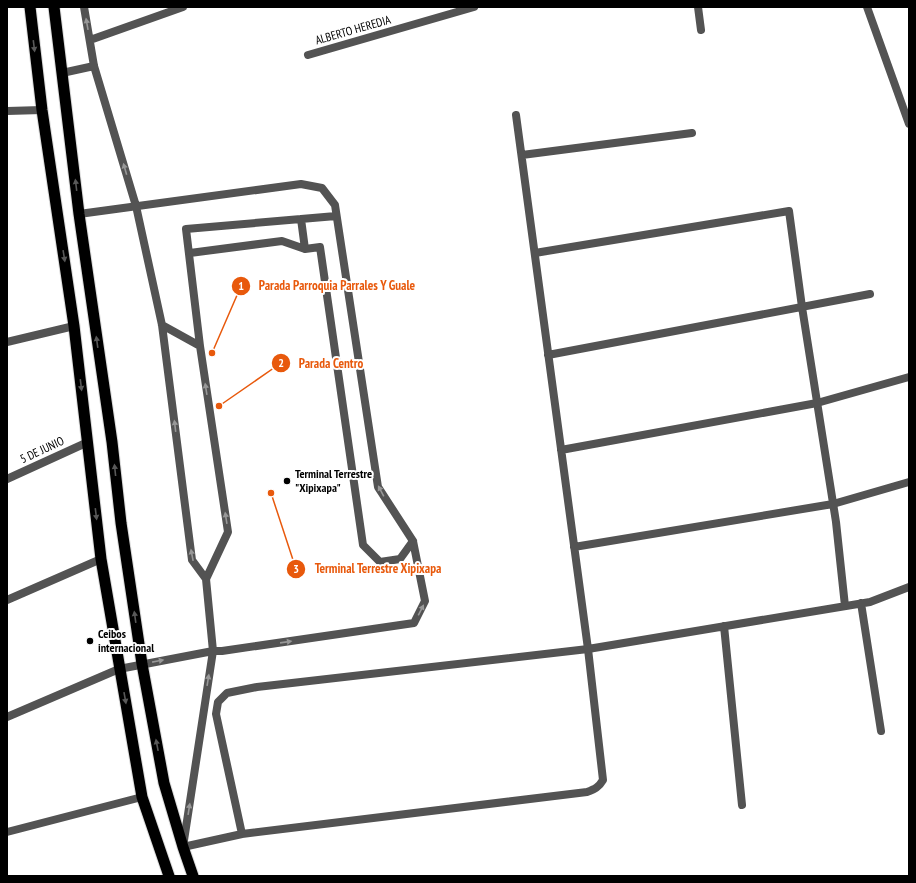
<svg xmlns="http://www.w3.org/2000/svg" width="916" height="883" viewBox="0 0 916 883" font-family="'PT Sans Narrow',sans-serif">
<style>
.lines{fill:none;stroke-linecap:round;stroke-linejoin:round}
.trunk-casing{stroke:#dbdbdb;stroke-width:13}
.service{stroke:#535353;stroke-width:8}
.minor{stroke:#535353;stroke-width:8}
.trunk{stroke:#000;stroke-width:11}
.oneway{fill:#989898}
.oneway2{fill:#595959}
.poi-dot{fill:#000;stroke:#fff;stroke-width:1.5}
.labels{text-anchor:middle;stroke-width:4;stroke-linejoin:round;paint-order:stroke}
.street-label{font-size:12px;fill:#000;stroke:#fff}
.poi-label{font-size:12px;font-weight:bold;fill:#000;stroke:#fff;text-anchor:start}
.leader{fill:none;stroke:#e8590c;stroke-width:1.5}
.callout-dot{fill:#e8590c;stroke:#fff;stroke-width:1.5}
.mark-label{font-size:12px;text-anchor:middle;font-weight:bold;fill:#fff}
.callout-label{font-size:13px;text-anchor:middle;font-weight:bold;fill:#e8590c;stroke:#fff;stroke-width:4;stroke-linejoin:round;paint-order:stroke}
</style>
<rect width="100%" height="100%" fill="#fff"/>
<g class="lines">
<g class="trunk-casing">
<path id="trunk" d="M30,7L42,110L74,326L101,559L142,797L169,876
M54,7L79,214L112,442L121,523L142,664L164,783L183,847L193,876"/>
</g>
<path class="service" d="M62,73L94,66L136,206L162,325L192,560L206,579L213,651L183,847L242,834L587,792C595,789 599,787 603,780L588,649L257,687L227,693L218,702L216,714L242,834
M79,214L301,184L322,188L335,205L378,487L413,541L425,601L414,623L222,651H213L119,669
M301,219L305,249L320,247L363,545L380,562L400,559L413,541
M190,253L282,241L305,249
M162,325L200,346L228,532L206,579
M200,346L186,229L336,216"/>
<path class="minor" d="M84,7L94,66
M698,7L701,30
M867,7L909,124
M90,40L183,7
M308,55L474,7
M7,111L42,110
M516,115L588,649L870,602L909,587
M522,155L692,133
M535,253L789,211L802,307L836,522L845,606
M7,342L74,326
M548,355L870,294
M561,450L817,403L909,377
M7,479L88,442
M574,547L833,504L909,482
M7,600L101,559
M861,603L881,731
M724,626L742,805
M7,717L119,669
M7,832L142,797"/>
<use href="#trunk" class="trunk"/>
</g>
<defs><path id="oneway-solid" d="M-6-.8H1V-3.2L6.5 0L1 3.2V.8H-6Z"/></defs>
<g class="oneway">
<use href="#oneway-solid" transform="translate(87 24) rotate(-100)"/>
<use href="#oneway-solid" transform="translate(125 169) rotate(-106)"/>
<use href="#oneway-solid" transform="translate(206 389) rotate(-99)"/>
<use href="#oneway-solid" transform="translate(175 426) rotate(-97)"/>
<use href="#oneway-solid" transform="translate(381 491) rotate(-118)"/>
<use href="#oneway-solid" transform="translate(226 518) rotate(-99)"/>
<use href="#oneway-solid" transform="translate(192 555) rotate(-101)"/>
<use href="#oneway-solid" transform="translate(421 610) rotate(-63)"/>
<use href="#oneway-solid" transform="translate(286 642) rotate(-8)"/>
<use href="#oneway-solid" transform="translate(158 661) rotate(-11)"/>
<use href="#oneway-solid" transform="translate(208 680) rotate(-81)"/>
<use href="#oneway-solid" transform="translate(189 809) rotate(-81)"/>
</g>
<g class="oneway2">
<use href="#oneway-solid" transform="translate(34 46) rotate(83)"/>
<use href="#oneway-solid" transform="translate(76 185) rotate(-97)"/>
<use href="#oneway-solid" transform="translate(64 256) rotate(81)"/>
<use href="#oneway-solid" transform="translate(97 342) rotate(-98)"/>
<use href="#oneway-solid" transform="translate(81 385) rotate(83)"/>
<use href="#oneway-solid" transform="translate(115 470) rotate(-96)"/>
<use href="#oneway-solid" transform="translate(96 514) rotate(83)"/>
<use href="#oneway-solid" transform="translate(135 617) rotate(-98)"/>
<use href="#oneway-solid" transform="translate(125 698) rotate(80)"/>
<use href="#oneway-solid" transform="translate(157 745) rotate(-101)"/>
</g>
<g class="poi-dot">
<circle cx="287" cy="481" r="4"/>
<circle cx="90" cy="641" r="4"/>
</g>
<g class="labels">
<g class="street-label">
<text transform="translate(353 30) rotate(-16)" y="4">ALBERTO HEREDIA</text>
<text transform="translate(42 450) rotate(-25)" y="4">5 DE JUNIO</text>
</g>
<g class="poi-label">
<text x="295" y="478">Terminal Terrestre<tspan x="295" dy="14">"Xipixapa"</tspan></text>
<text x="98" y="638">Ceibos<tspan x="98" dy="14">internacional</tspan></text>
</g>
</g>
<path class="leader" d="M212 353L241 286M219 406L281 363M271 493L296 569"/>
<g class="callout-dot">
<circle cx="212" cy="353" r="4"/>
<circle cx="219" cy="406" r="4"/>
<circle cx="271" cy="493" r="4"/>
<circle cx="241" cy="286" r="10"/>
<circle cx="281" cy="363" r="10"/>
<circle cx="296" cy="569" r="10"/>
</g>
<g class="mark-label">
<text x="241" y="290">1</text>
<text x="281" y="367">2</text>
<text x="296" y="573">3</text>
</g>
<g class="callout-label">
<text x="337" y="290">Parada Parroquia Parrales Y Guale</text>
<text x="331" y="368">Parada Centro</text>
<text x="378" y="573">Terminal Terrestre Xipixapa</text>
</g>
<rect width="916" height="883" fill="none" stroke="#000000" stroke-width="16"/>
</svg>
